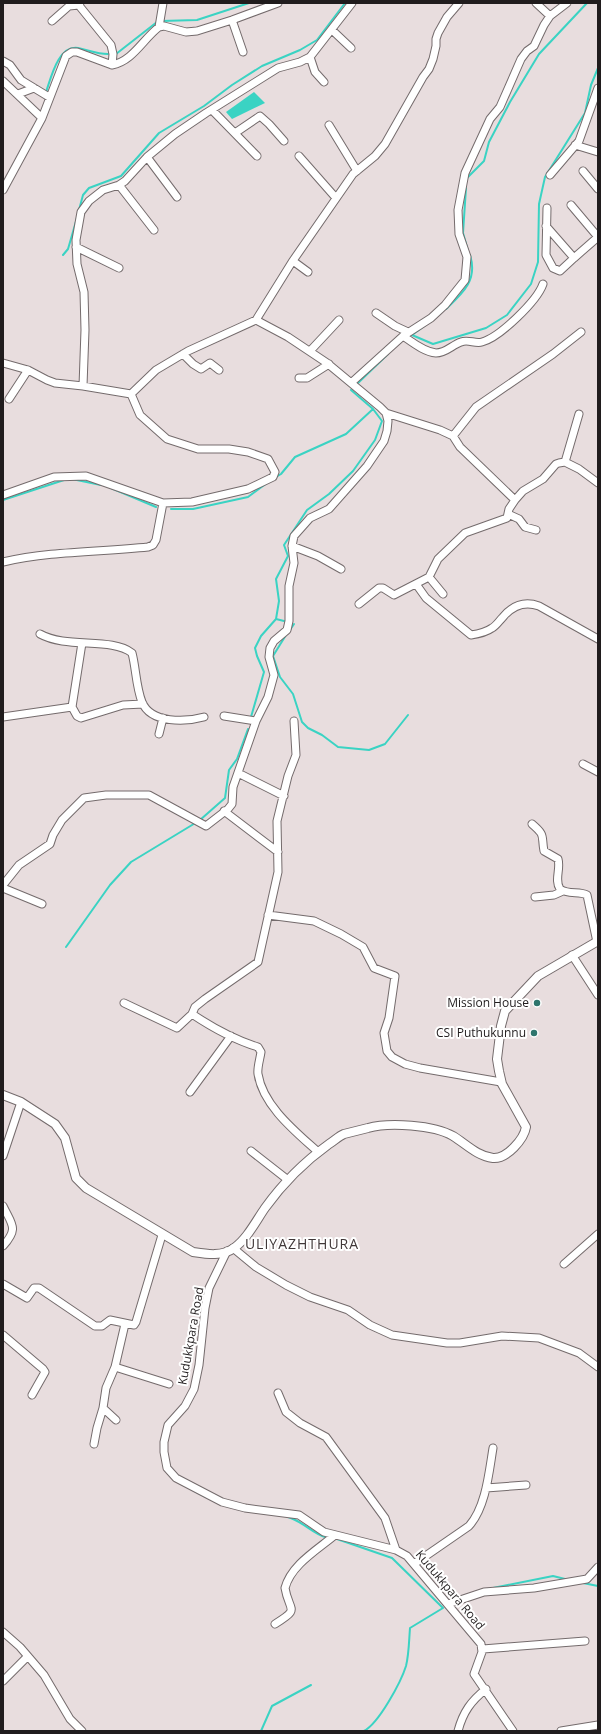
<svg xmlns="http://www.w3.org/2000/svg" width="601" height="1734" viewBox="0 0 601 1734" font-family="'Open Sans',sans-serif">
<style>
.water{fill:#3ad3c3}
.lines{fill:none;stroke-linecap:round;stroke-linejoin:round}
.stream{stroke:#3ad3c3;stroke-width:2}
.minor-casing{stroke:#746b6c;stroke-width:9}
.major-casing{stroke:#746b6c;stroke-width:10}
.minor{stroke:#fff;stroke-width:7}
.major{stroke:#fff;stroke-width:8}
.poi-dot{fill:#2e756d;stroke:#fff;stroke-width:1.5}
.labels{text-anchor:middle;stroke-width:4;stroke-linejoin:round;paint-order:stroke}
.poi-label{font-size:12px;fill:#201c1d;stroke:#fff;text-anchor:end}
.street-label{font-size:12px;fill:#201c1d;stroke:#fff}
.quarter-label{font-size:14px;letter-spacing:1px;fill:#403738;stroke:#fff}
</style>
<rect width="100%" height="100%" fill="#e8ddde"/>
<path class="water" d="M254,92L265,103L232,119L226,112Z"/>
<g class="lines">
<path class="stream" d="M161,21L197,20L249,3
M116,54L157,22
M46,92C51,78 58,45 78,48C88,50 97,54 108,54
M467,178L484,161L489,142L510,102L539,54L587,3
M466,188L463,233L468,251
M79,210L83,195L89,188L121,176L159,133L204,106L232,85L262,66L300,50L317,40L345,3
M63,255L68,249L77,218
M446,309C463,293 478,280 470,255
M412,335L427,324
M412,335L433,344L486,328L507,315L531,284L538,262L539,204L545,177L585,113L591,85L598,68
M358,383L388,354
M276,477L281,474L295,457L346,434L373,409
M72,479L101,485
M111,488L156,507
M3,500L64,480
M171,509H193L248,497L267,483
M276,619L284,621
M290,630L294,624
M286,635L273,656L280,677L293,694L302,722L308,728L322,735L338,747L369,750L385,744L408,715
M251,717L264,672L257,656L255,648L261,636L276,619L279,601L276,579L288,556L284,545L307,510L329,494L353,471L375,440L382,421L373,409L351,390
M200,820L225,798L229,770L237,759L248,729
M66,947L110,885L131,862L197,822
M191,1489L206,1497
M288,1517C302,1521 312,1533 325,1537
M337,1539L392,1558L443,1608L410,1628C409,1640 409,1654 406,1666C401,1682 379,1723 364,1731
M583,1583L598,1586
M493,1588L553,1576L569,1580
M261,1731L272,1706L311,1685"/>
<g class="minor-casing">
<path id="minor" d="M77,3L111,45L113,54L112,65
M536,3L550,16
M232,20L243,52
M52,21L69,6L79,5L80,3
M159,27L163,3
M332,30L351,48
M310,57L315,72L324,82
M3,61L10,65L21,80L49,97
M3,81L42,118L66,56L72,52H77L112,65C133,61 143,39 159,27L164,26L186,32L197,31L232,20L278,3
M18,94L34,88
M212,110L257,156
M329,125L357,171
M235,133L260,116L269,124L284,141
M575,145L598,152
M299,156L336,198
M147,157L177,197
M583,171L598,189
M550,175L579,141L598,88
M119,185L154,230
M3,190L42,118
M571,205L598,237
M547,208L546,255L553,268L560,271L574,258
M546,226L574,258L598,237
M76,247L119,268
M293,261L308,272
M543,284C537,301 500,337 482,342C475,344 468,339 461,342C452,345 446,353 436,353C424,352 412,342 403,336L431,318L445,305L465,280L467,257L459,234L458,210L465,173L490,119L500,107L521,59L527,51L534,46L544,25L550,16L567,3
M376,313L395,326L408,332
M581,332L553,354L476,407L453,436L460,447L515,500L523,491L543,479L556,464L559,463L565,462L579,469L598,483
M310,351L339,320
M183,354L193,364L201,369L210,363L219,370
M3,363L28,370L47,380L55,383L83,386L131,394L156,370L188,351L256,320L292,262L353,174L375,156L385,144L423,77L429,69L433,59L436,46V39L438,33L447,17L459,3
M299,378H307L329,364
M351,383L403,336
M83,386L85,330L84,292L77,264L76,240L81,212L89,201L103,190L119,185L125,181L147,157L175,134L206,113L278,68L300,62L310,57L352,3
M9,399L28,370
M386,413L440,430L453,436
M565,462L579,414
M3,495L54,477L86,476L163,503L192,502L248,489L273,477L275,472L268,459L248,452L229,449H198L167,439L140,415L131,394
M508,514L519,519L525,527L536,530
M292,546L318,556L341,569
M3,562C51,551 100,552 148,547L153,545L156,540L163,503
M429,577L443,594
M416,584L426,598L471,635C478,634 485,633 492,628C496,626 499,621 503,617C513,605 525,601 539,606L598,639
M359,604L379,588H383L394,595L429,577L438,559L465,533L507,518L509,509L515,500
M40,634C67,649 111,637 132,653C136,668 136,687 142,702C151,724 186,722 204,717
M82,643L72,707L77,716L81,718L123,705L143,704
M224,716L256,721
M3,717L72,707
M294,721L296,755L288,776L277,821L278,872L258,962L205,999L195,1007L192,1014C213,1028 235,1040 258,1047L261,1052C260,1059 257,1068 258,1074C263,1106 296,1132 318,1152
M159,734L163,718
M583,764L598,772
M238,773L284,796
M224,811L278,852
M532,824C546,836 541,835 544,851L558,859C561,869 554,880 560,889C568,895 579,891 587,895L597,942
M3,885L19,865L50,844L53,835L62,820L84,798L106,795H149L206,826L228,809L232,804L233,787L256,721L268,697L274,675L269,657L270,648L274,641L287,630L289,621V586L294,563L292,546L294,536L310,518L329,509L367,466L384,441L387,431L388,421L386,413L380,407L327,363L288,337L256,320
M3,888L42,904
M535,897L554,895L563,891
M268,915L314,921L341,934L363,947L374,968L395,976L389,1018L384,1033L387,1051L392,1057L405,1064L420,1068L501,1082
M572,955L598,995
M124,1003L177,1028L192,1014
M190,1092L231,1036
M251,1151L288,1180
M3,1156L21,1102
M3,1206C12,1225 19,1228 3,1246
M233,1248L256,1267L286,1285L310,1297L348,1310L370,1325L392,1335L447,1343H460L502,1336L539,1338L579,1353L598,1367
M227,1251L209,1288L205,1308L199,1365L194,1389L185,1406L168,1425L164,1442V1452L167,1468L176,1478L222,1502L245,1508L299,1515L324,1532L396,1550L407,1556L481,1644L482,1652L474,1674L513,1731
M564,1264L598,1234
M3,1284L27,1298L34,1288H39L95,1326H102L110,1320L134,1325L136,1322L162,1235
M3,1335L43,1369L45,1372L32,1395
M115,1367L169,1384
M278,1393L286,1412L300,1423L326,1437L385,1518L396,1550
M116,1420L103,1408L106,1388L115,1367L125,1324
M94,1444L97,1428L103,1408
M486,1488L526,1485
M414,1564L469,1526C486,1507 489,1472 493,1448
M448,1604L484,1592L534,1588L587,1579L598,1567
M275,1624C301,1608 289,1612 285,1588C291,1565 317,1550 335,1535
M3,1632L20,1647L44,1675L70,1719L82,1731
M483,1649L585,1641
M3,1681L27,1657
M458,1731C463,1712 471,1701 486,1689
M561,1731L598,1725"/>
</g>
<g class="major-casing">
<path id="major" d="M3,1095L21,1102L55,1124L65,1138L76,1178L86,1188L193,1252C206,1254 222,1257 234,1248C247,1239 256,1221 265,1208C283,1183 304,1162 329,1144C334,1141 339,1136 344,1134C352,1132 360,1130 368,1128C389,1122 434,1125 453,1136C466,1144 477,1156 493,1158C507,1159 524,1139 526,1127L502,1084L499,1071L497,1059L501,1026L505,1011L538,976L598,941"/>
</g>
<use href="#minor" class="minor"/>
<use href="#major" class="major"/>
</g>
<g class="poi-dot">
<circle cx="537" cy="1003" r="4"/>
<circle cx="534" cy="1033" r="4"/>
</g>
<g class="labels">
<g class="poi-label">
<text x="529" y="1007">Mission House</text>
<text x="526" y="1037">CSI Puthukunnu</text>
</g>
<g class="street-label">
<text transform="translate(191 1336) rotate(-80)" y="4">Kudukkpara Road</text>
<text transform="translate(450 1590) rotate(50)" y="4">Kudukkpara Road</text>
</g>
<g class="quarter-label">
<text x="302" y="1249">ULIYAZHTHURA</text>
</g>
</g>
<rect width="601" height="1734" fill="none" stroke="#201c1d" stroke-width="8"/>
</svg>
